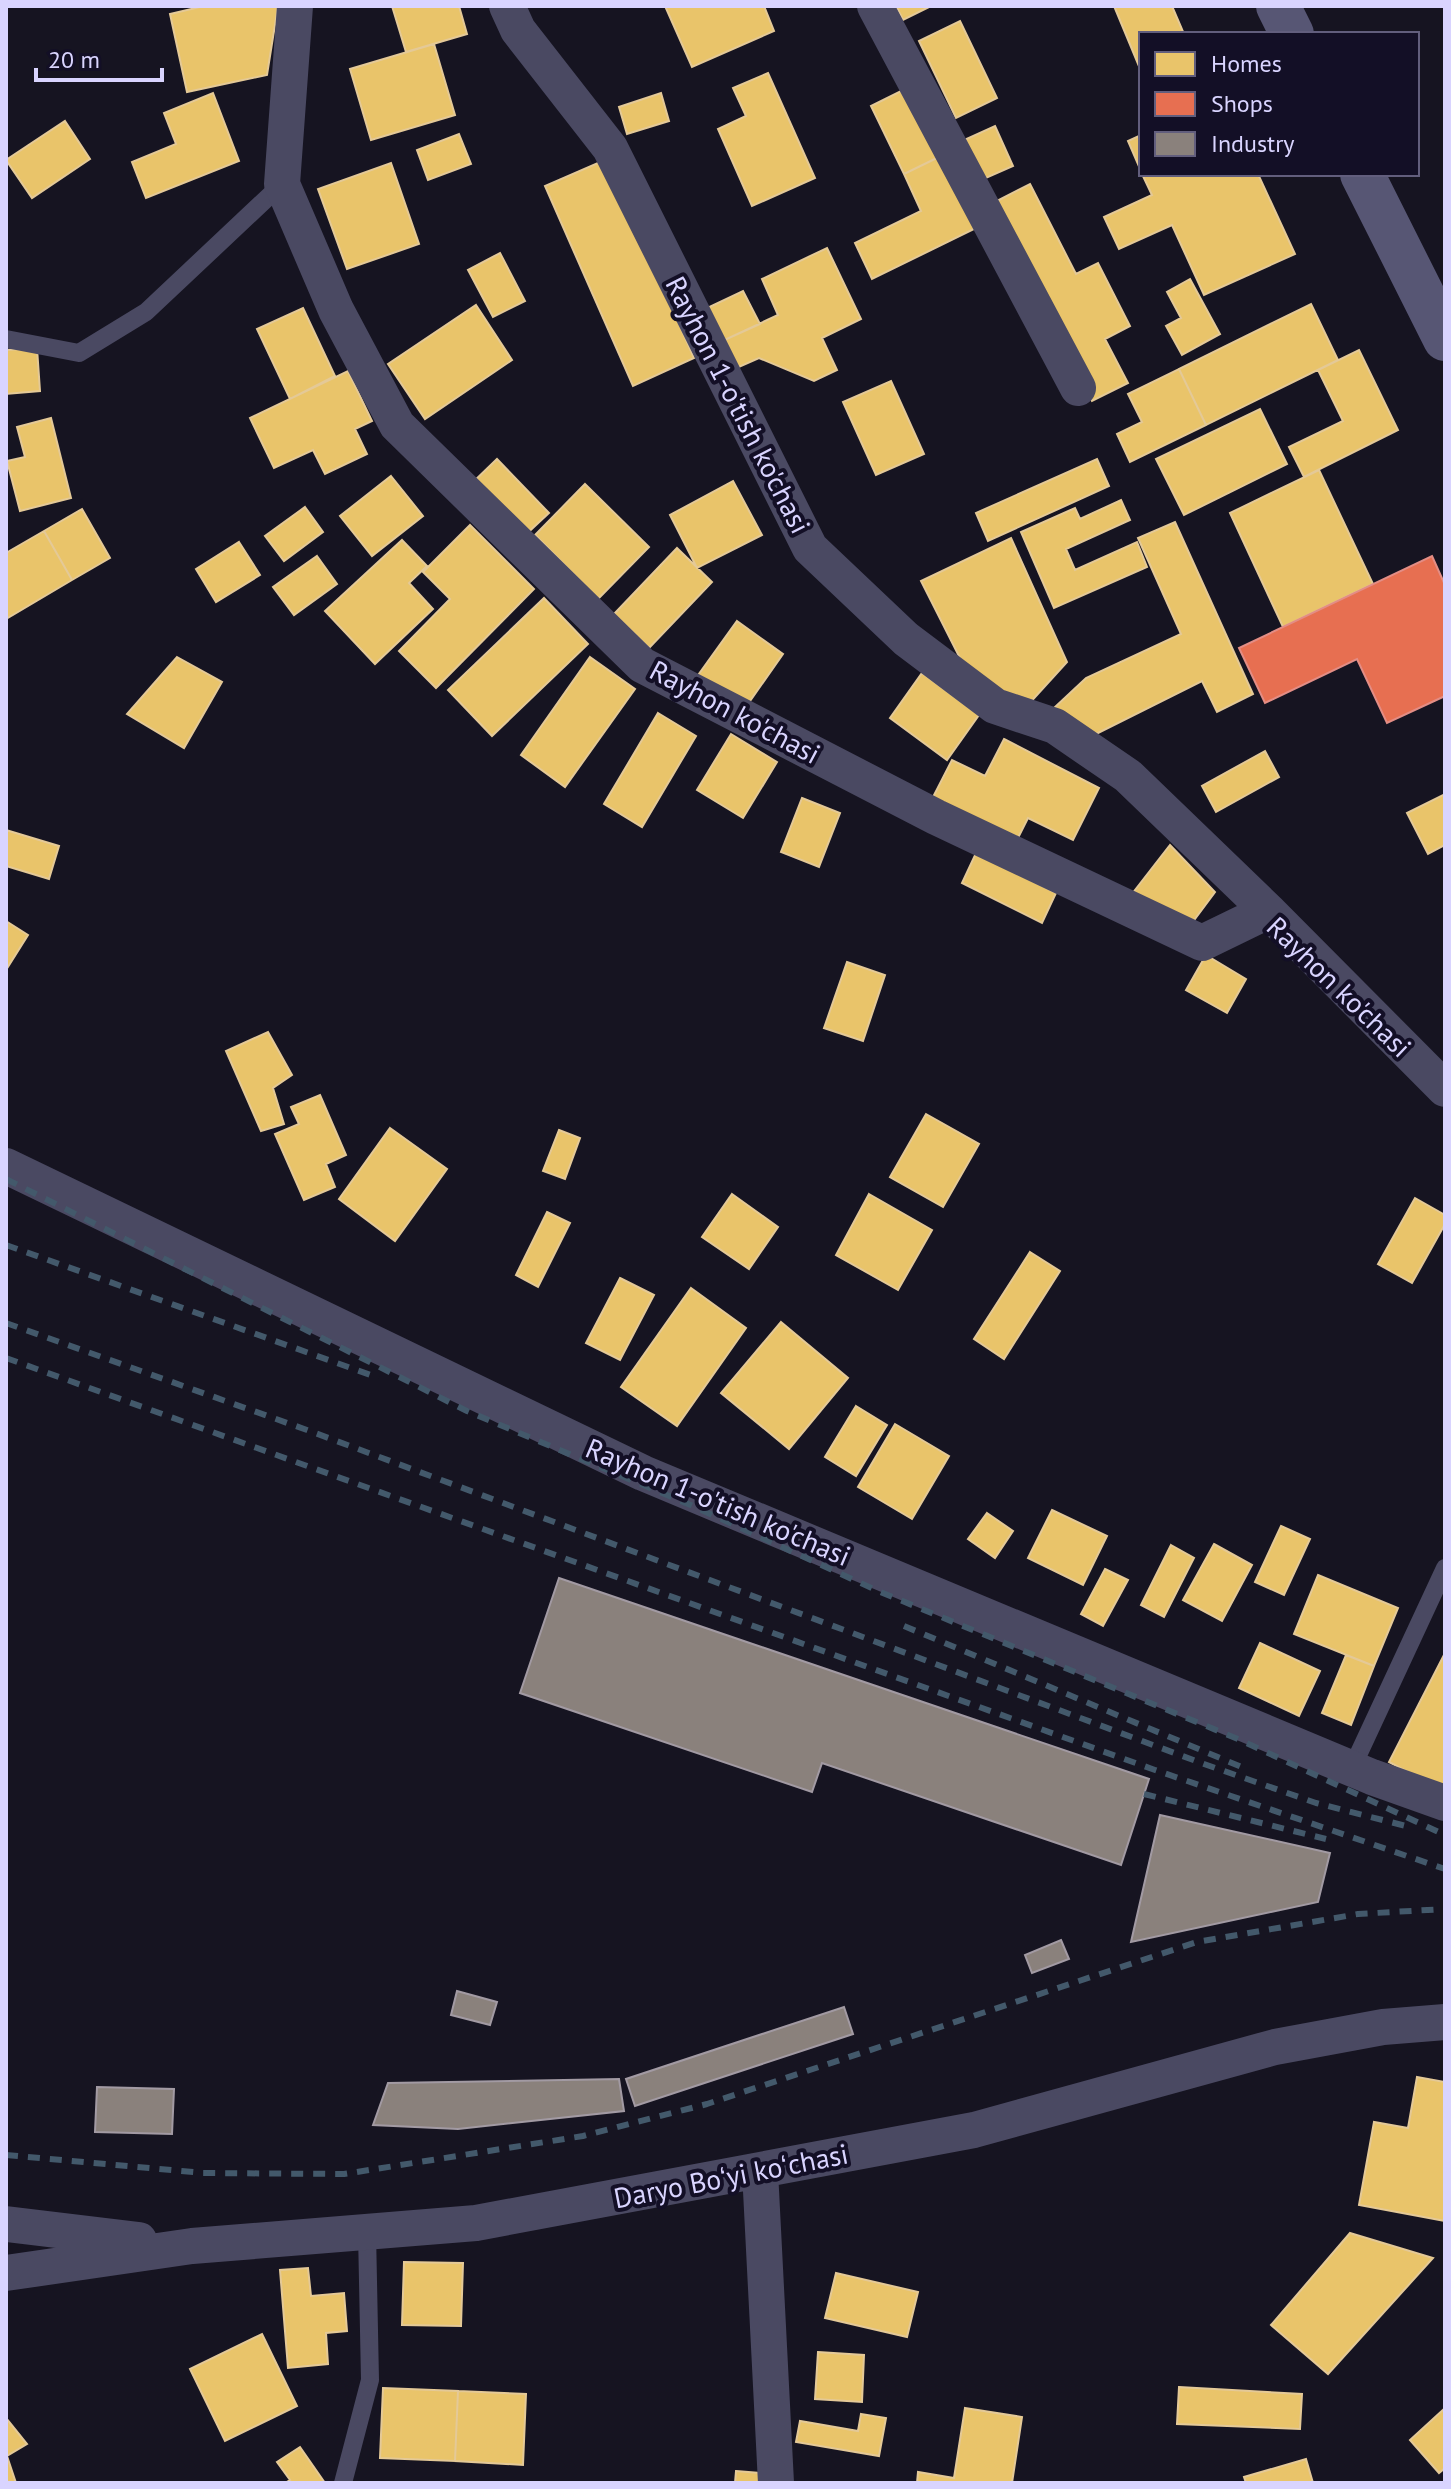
<svg xmlns="http://www.w3.org/2000/svg" width="1451" height="2489" viewBox="0 0 1451 2489" font-family="'PT Sans',sans-serif">
<style>
.homes{fill:#e9c46a;stroke:#e4c997;stroke-width:2}
.shops{fill:#e76f51;stroke:#e38d85;stroke-width:2}
.industry{fill:#8a817c;stroke:#a29aa3;stroke-width:2}
.lines{fill:none;stroke-linecap:round;stroke-linejoin:round}
.lane{stroke:#4a4962;stroke-width:18}
.street{stroke:#4a4962;stroke-width:36}
.secondary{stroke:#575674;stroke-width:44}
.rail{stroke:#43596b;stroke-width:6;stroke-dasharray:12 10;stroke-linecap:butt}
.labels{text-anchor:middle;stroke-width:8;stroke-linejoin:round;paint-order:stroke}
.street-label{font-size:28px;fill:#d9d4ff;stroke:#130f26}
</style>
<rect width="100%" height="100%" fill="#161421"/>
<path class="homes" d="M204,6H278L267,75L187,92L170,14Z
M392,6H459L467,34L406,52Z
M665,6H764L774,31L692,67Z
M896,6H931L903,20Z
M1114,6H1172L1184,34H1141V71Z
M960,21L997,98L956,118L919,41Z
M434,44L455,115L371,140L350,69Z
M768,73L815,178L752,206L718,129L746,116L733,88Z
M911,86L943,155L904,174L871,106Z
M213,93L239,161L146,198L132,162L176,144L164,113Z
M661,93L669,121L627,134L619,107Z
M65,121L90,159L32,198L6,160Z
M995,126L1013,166L979,181L962,141Z
M459,134L471,164L428,180L417,150Z
M1141,135V171L1128,141Z
M943,155L978,227L872,279L855,243L921,211L904,174Z
M607,159L694,358L633,386L545,186Z
M391,163L419,244L347,269L318,189Z
M1142,174H1258L1295,254L1204,295L1172,225L1119,249L1104,217L1152,195Z
M1030,184L1076,274L1098,263L1130,326L1105,339L1128,383L1092,401L993,203Z
M827,248L861,319L822,338L837,370L814,381L759,358L732,370L718,343L778,315L762,279Z
M500,253L525,301L493,317L468,270Z
M1190,279L1220,334L1182,355L1166,326L1181,318L1167,292Z
M743,291L760,324L718,343L703,310Z
M1311,304L1338,360L1206,425L1179,369Z
M476,305L512,360L425,419L388,364Z
M303,308L335,376L290,399L257,329Z
M37,348L40,391L6,394V350Z
M1359,350L1398,430L1304,477L1289,447L1343,421L1318,370Z
M1179,369L1206,425L1130,462L1117,434L1142,422L1128,394Z
M348,371L372,421L355,429L367,454L325,474L313,450L274,468L250,418Z
M891,381L924,454L876,475L843,402Z
M1260,409L1287,464L1184,515L1156,459Z
M51,418L71,498L20,511L7,461L25,457L17,427Z
M497,459L549,513L521,539L470,485Z
M1097,459L1109,486L988,541L976,513Z
M1319,470L1373,584L1283,627L1230,513Z
M391,476L423,516L372,556L340,516Z
M733,481L762,535L697,568L670,515Z
M585,484L649,547L598,599L535,535Z
M1121,500L1130,520L1066,549L1075,570L1137,542L1147,567L1054,608L1021,532L1075,508L1080,519Z
M305,507L323,532L284,561L265,536Z
M82,509L110,558L72,580L44,531Z
M1175,522L1253,694L1217,712L1202,681L1090,737L1053,709L1086,678L1181,634L1138,538Z
M470,525L534,589L436,688L399,651L450,599L423,572Z
M44,531L72,580L6,619V553Z
M1011,538L1067,662L1027,706L967,672L921,581Z
M402,540L427,566L409,583L433,609L375,664L325,611Z
M239,542L260,575L216,602L196,569Z
M677,548L712,582L649,648L614,614Z
M317,556L337,584L294,615L273,587Z
M544,598L588,644L492,736L448,690Z
M737,621L783,654L743,711L696,678Z
M177,657L222,682L184,748L127,714Z
M590,657L635,689L565,787L521,755Z
M922,673L979,715L947,760L890,718Z
M658,713L696,736L642,827L604,804Z
M731,734L777,762L743,818L697,790Z
M1004,739L1099,788L1073,840L1028,818L1016,842L932,799L952,760L985,776Z
M1265,751L1279,777L1216,812L1202,786Z
M1445,794V845L1428,854L1407,813Z
M802,798L840,813L819,867L781,852Z
M6,830L59,846L49,879L6,866Z
M1170,845L1215,892L1189,927L1128,899Z
M976,853L1056,893L1042,923L962,883Z
M6,921L28,935L6,970Z
M1206,955L1246,979L1227,1013L1186,990Z
M847,962L885,975L863,1041L824,1028Z
M268,1032L292,1075L273,1088L284,1124L261,1131L226,1051Z
M320,1095L346,1155L326,1164L335,1187L304,1200L275,1134L299,1124L291,1107Z
M926,1114L979,1144L943,1207L890,1177Z
M390,1128L447,1169L395,1241L339,1199Z
M559,1130L580,1138L565,1179L543,1171Z
M732,1194L778,1227L749,1269L702,1237Z
M869,1194L932,1230L898,1290L836,1255Z
M1415,1198L1445,1215V1224L1412,1283L1378,1264Z
M547,1212L570,1223L538,1287L516,1275Z
M1030,1252L1060,1271L1004,1359L974,1339Z
M620,1278L654,1295L620,1360L586,1343Z
M691,1288L746,1328L677,1426L621,1387Z
M781,1322L848,1378L789,1449L721,1393Z
M856,1406L887,1425L856,1476L825,1457Z
M895,1424L949,1456L912,1519L858,1487Z
M1052,1510L1107,1536L1083,1585L1028,1558Z
M987,1513L1013,1531L995,1558L968,1539Z
M1281,1526L1310,1539L1284,1595L1255,1582Z
M1214,1544L1252,1565L1222,1621L1183,1600Z
M1171,1545L1194,1558L1164,1617L1141,1605Z
M1105,1569L1128,1580L1103,1626L1081,1614Z
M1318,1575L1398,1608L1374,1666L1294,1634Z
M1260,1643L1320,1671L1299,1716L1239,1688Z
M1445,1653V1783L1442,1790L1389,1762Z
M1346,1655L1374,1666L1351,1725L1322,1713Z
M1417,2077L1445,2082V2221L1359,2205L1374,2122L1408,2128Z
M1350,2233L1433,2258L1328,2374L1271,2325Z
M404,2262L463,2263L461,2326L402,2325Z
M308,2268L311,2296L344,2293L347,2331L326,2333L328,2364L288,2368L280,2270Z
M836,2273L918,2292L907,2337L825,2318Z
M262,2334L297,2406L225,2441L190,2369Z
M818,2352L864,2355L862,2402L815,2399Z
M1179,2387L1302,2394L1300,2429L1177,2424Z
M383,2388L458,2391L455,2461L380,2458Z
M458,2391L526,2394L523,2465L455,2461Z
M965,2408L1022,2417L1012,2483H917L918,2472L954,2478Z
M1445,2408V2468L1439,2473L1410,2440Z
M861,2414L886,2418L879,2456L796,2442L800,2421L858,2431Z
M6,2418L27,2444L7,2456L16,2483H6Z
M300,2447L325,2483H285L290,2480L277,2462Z
M1306,2459L1313,2483H1246L1244,2477Z
M736,2471L774,2474L773,2483H735Z"/>
<path class="shops" d="M1432,556L1445,585V696L1387,723L1357,659L1265,703L1239,648Z"/>
<path class="industry" d="M559,1578L1149,1779L1121,1865L822,1763L812,1792L520,1693Z
M1160,1815L1330,1853L1318,1902L1131,1942Z
M1061,1940L1069,1959L1032,1973L1025,1955Z
M457,1991L497,2002L490,2025L451,2015Z
M844,2007L853,2034L635,2106L626,2079Z
M619,2079L624,2111L458,2129L373,2125L388,2083Z
M97,2087L174,2089L172,2134L95,2132Z"/>
<g class="lines">
<path class="lane" d="M6,339L79,353L146,312L282,184
M1352,1768L1445,1568
M343,2483L370,2380L367,2232"/>
<path class="street" d="M295,6L282,184L336,310L397,425L642,665L936,817L1202,943L1268,911L1445,1089
M507,6L518,30L610,148L810,548L906,639L995,706L1055,726L1128,776L1268,911
M875,6L1078,388
M6,1166L643,1473L1372,1777L1445,1803
M760,2171L776,2483
M6,2224L139,2240
M6,2273L192,2246L476,2223L974,2130L1275,2047L1383,2027L1445,2022"/>
<path class="secondary" d="M1278,6L1292,34
M1362,174L1445,339"/>
<path class="rail" d="M6,1179L467,1411L693,1506L878,1591L1238,1739L1445,1835
M6,1245L379,1378
M6,1323L307,1430L1204,1764L1316,1803L1406,1826
M6,1358L1155,1770L1445,1869
M904,1626L1244,1768
M1144,1794L1326,1839
M6,2155L203,2173L344,2174L583,2136L707,2104L1197,1942L1358,1914L1445,1909"/>
</g>
<g class="labels">
<g class="street-label">
<text transform="translate(738 405) rotate(63)" y="10">Rayhon 1-o'tish ko'chasi</text>
<text transform="translate(735 712) rotate(28)" y="10">Rayhon ko'chasi</text>
<text transform="translate(1339 987) rotate(44)" y="10">Rayhon ko'chasi</text>
<text transform="translate(718 1502) rotate(23)" y="10">Rayhon 1-o'tish ko'chasi</text>
<text transform="translate(731 2176) rotate(-11)" y="10">Daryo Boʻyi koʻchasi</text>
</g>
</g>
<rect width="1451" height="2489" fill="none" stroke="#d9d4ff" stroke-width="16"/>
<rect x="1139" y="32" width="280" height="144" fill="#130f26" stroke="#625e7d" stroke-width="2"/>
<rect x="1155" y="52" width="40" height="24" fill="#e9c46a" stroke="#625e7d" stroke-width="2"/>
<text x="1211" y="72" font-size="24" fill="#d9d4ff">Homes</text>
<rect x="1155" y="92" width="40" height="24" fill="#e76f51" stroke="#625e7d" stroke-width="2"/>
<text x="1211" y="112" font-size="24" fill="#d9d4ff">Shops</text>
<rect x="1155" y="132" width="40" height="24" fill="#8a817c" stroke="#625e7d" stroke-width="2"/>
<text x="1211" y="152" font-size="24" fill="#d9d4ff">Industry</text>
<path d="M36 68v12h126v-12" fill="none" stroke="#d9d4ff" stroke-width="4"/>
<text x="48" y="68" font-size="24" fill="#d9d4ff" stroke="#130f26" stroke-width="6" paint-order="stroke">20 m</text>
</svg>
